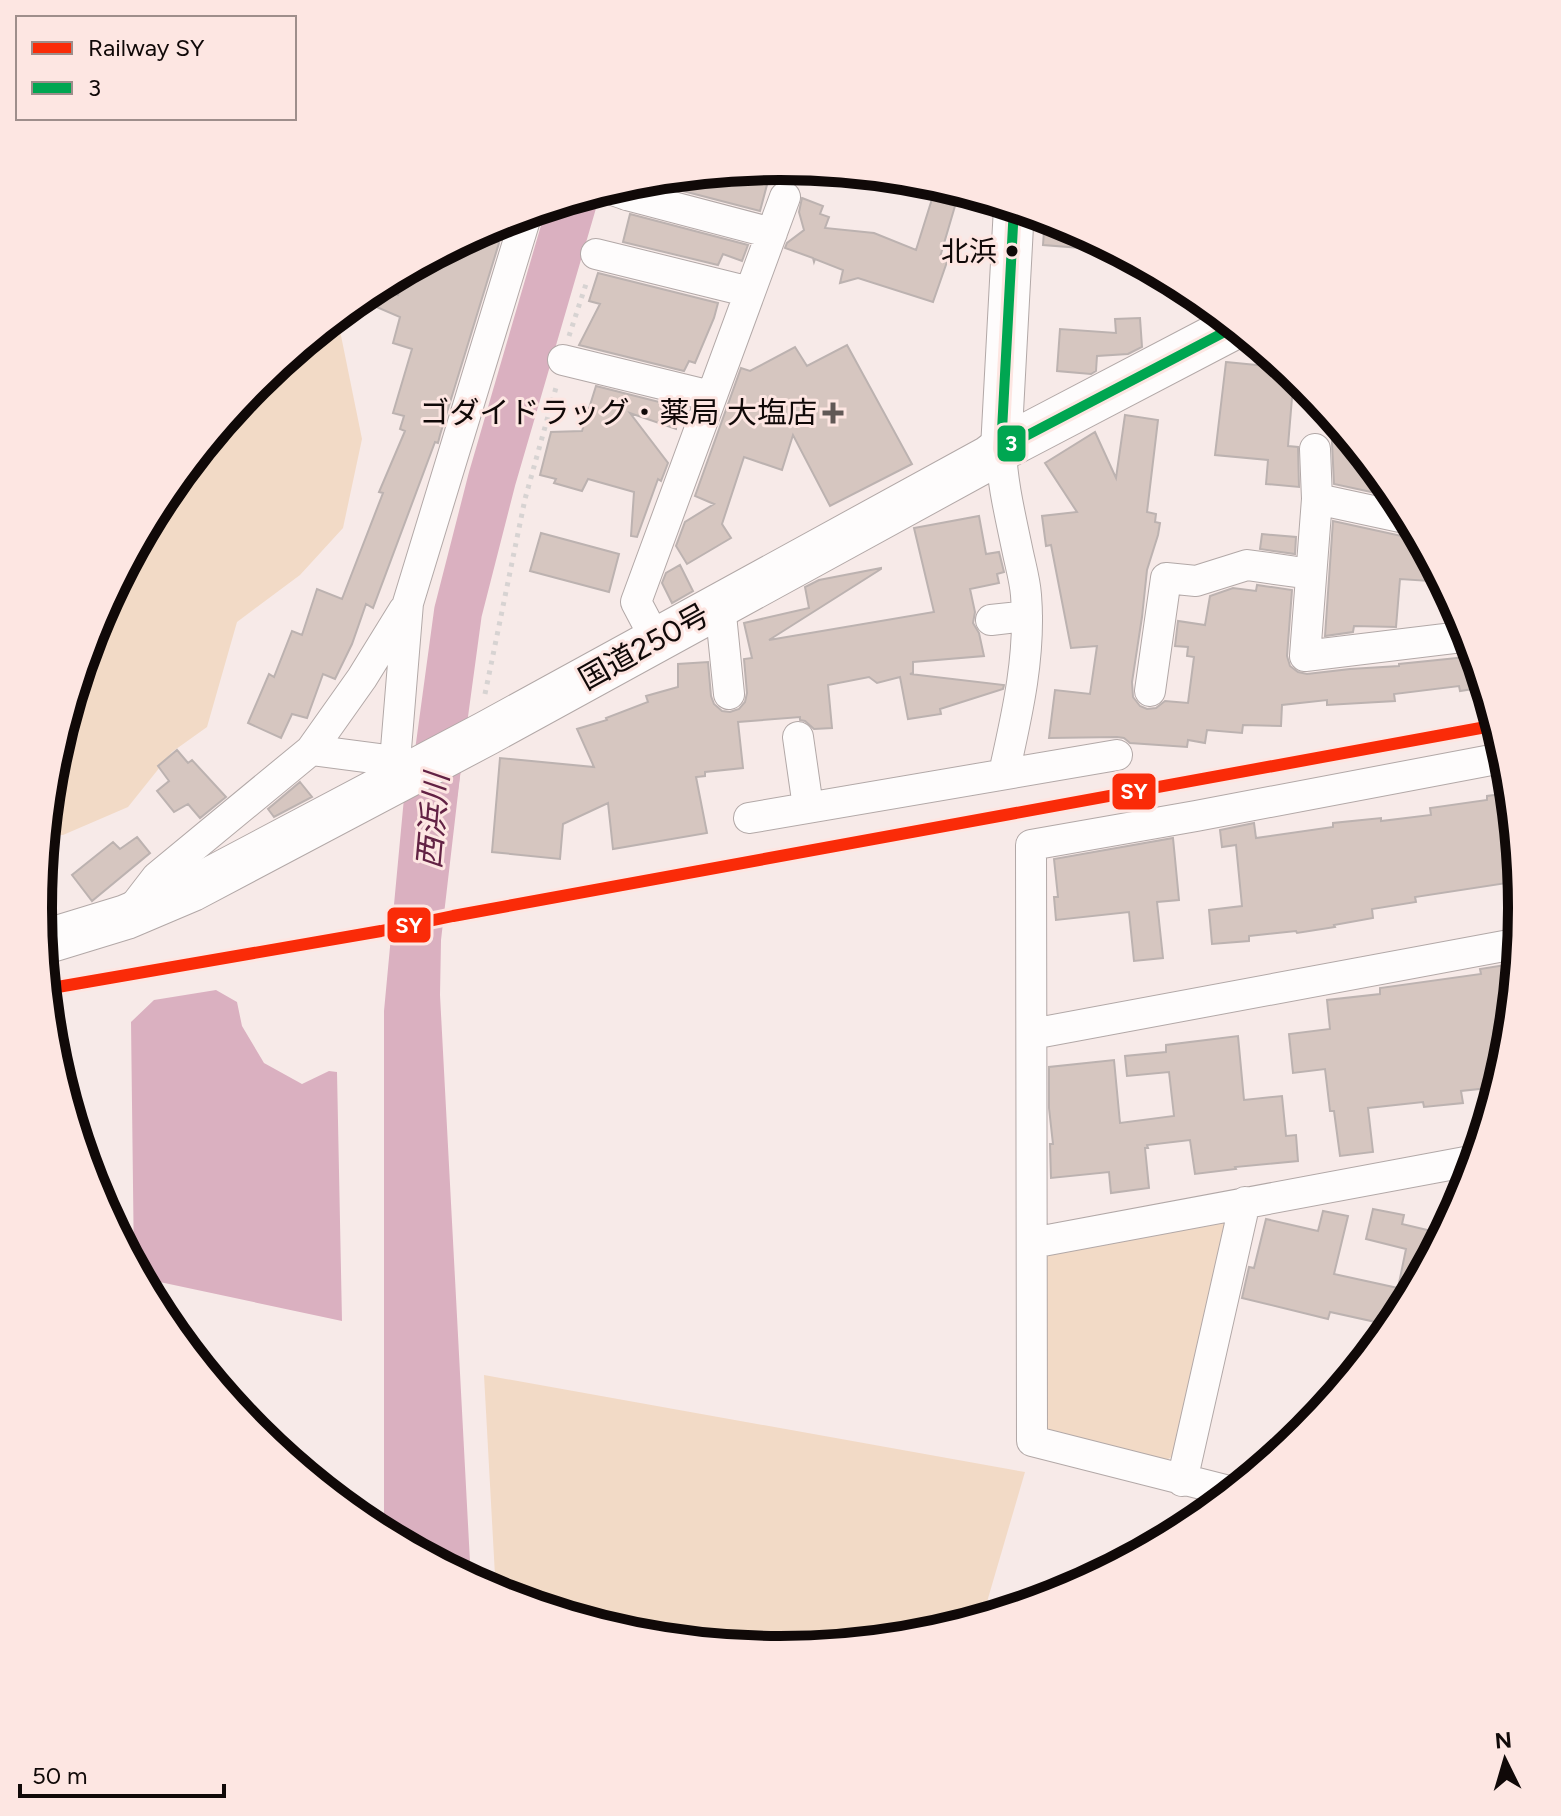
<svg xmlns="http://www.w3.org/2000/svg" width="1561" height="1816" viewBox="0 0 1561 1816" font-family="Figtree,'Noto Sans JP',sans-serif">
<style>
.green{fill:#f2dac6}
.water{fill:#dab0c0}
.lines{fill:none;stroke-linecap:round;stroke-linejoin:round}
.river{stroke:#dab0c0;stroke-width:48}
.building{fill:#d6c6c0;stroke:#bcb2b0;stroke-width:2}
.minor-casing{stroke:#b2a8a7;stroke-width:32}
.major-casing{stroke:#b2a8a7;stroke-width:42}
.highway-casing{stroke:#b2a8a7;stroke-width:46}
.path{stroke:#d7d3d2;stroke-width:5;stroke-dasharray:4 6;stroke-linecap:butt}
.minor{stroke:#fefcfc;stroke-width:30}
.major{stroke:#fefcfc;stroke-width:40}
.highway{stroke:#fefcfc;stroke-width:44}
.minor-bridge-casing{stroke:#b2a8a7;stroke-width:32;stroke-linecap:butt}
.minor-bridge{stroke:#fefcfc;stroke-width:30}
.bus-1-casing{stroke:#fde6e2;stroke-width:16}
.bus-1{stroke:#00a651;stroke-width:10}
.rail-1-casing{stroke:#fde6e2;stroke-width:18}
.rail-1{stroke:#fa2b08;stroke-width:12}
.bus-dot{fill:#100908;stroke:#fde6e2;stroke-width:3}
.poi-dot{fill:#615856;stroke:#fde6e2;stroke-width:3}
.labels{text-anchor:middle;stroke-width:6;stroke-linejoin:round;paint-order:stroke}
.bus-label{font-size:28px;fill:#100908;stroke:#fde6e2;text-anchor:end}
.poi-label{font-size:30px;fill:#100908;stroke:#fde6e2;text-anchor:end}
.street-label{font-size:30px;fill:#100908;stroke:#fde6e2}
.water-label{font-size:32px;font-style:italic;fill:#622244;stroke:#fde6e2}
.rim{fill:none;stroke:#100908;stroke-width:10}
.line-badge{stroke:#fde6e2;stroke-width:3}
.badge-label{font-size:22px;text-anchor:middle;font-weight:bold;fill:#fff}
</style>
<rect width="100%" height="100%" fill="#f7eae8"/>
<path class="green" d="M337,316L362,439L343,528L300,575L237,622L207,727L172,752L128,807L63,835H45L52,763L95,623L163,495L256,383Z
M1220,1217L1232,1229L1178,1452L1164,1462L1050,1435L1043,1420L1042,1261L1055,1247Z
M484,1375L1025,1472L982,1619L925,1636L780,1650L635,1636L496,1594Z"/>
<path class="water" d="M461,768L441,940L440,995L471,1581L384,1534V1011L404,798Z
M216,990L237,1002L242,1026L264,1063L302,1084L329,1071L337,1072L342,1321L141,1278L134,1267L131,1022L154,1000Z"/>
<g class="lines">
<path class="river" d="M433,796L458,612L492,479L574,198"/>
</g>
<path class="building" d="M772,166L760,211L656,184L658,178Z
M802,198L823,206L820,214L829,217L825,228L874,233L916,250L932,199L955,206L940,257L948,259L933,302L858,278L840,283L843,270L815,259L814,262L813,258L785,248L787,243L804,230L799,212Z
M630,214L748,245L742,261L723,254L718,265L623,242Z
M1045,216L1065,222L1120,251L1043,245Z
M503,220L497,241L499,243L440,435L438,443L435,442L373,608L366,604L352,644L335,679L323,674L307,718L292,714L281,738L248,723L269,674L274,677L292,631L302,635L317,589L342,599L383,493L379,492L405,431L400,429L404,416L393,413L412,349L393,343L400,317L358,299L376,287L398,295L407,270Z
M598,273L718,303L714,318L695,363L689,361L684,371L579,345L600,304L589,301Z
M1140,318L1142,347L1128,354L1097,356L1096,371L1091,374L1057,371L1060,329L1116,333L1115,319Z
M847,345L912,464L830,506L793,435L782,470L744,457L722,524L731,538L687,564L676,546L685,522L714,504L695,496L741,368L750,371L795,347L807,366Z
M1226,362L1287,368L1294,374L1288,446L1298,447L1299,487L1266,484L1268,460L1215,455Z
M596,386L679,407L676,429L630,413L668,463L661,481L658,479L637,537L631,536L634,492L588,479L582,491L554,483L556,479L540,475L551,432L582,431Z
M1125,415L1158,420L1147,512L1156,514L1155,522L1160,523L1158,535L1147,570L1142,617L1132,682L1133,697L1140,706L1147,709L1156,708L1165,701L1188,703L1194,657L1187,656L1188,647L1175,646L1178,621L1205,625L1210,596L1233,588L1256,591L1257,585L1292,590L1287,656L1290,666L1298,672L1307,674L1350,669L1399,666V664L1476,656L1486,687L1460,691L1459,686L1394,694L1395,701L1327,705V700L1282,705L1281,726L1243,725L1242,733L1207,730L1205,743L1188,740L1187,747L1130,743L1124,738L1117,737L1049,738L1055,690L1090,694L1097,646L1071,648L1051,545L1046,546L1042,516L1077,512L1045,463L1095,432L1116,478Z
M1333,417L1398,496L1399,498L1334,484L1332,443Z
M979,516L986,554L999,552L1004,572L997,574L999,583L970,589L975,612L973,623L979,633L984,656L913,662V673L910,674L1004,685L1003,689L940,709L941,714L908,719L900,677L877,683L869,677L828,685L832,728L814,729L805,721L800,720V717L738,722L743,768L705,772V776L696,777L707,833L613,849L608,803L563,824L560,859L492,852L500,758L594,767L577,729L607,720L606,718L648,702L646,696L678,687V664L708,662L711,696L714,704L722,711L730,712L739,709L745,702L747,693L744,659L752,658L744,623L809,608L805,587L819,580L881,568V569L769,640L934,612L914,528Z
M1333,521L1406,537L1419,534L1444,582L1400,579L1396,627L1354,626L1353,632L1325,636Z
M541,533L619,554L609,592L530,571Z
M1262,534L1296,537L1295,554L1260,549Z
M680,565L693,591L672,603L662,583L666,573Z
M177,750L188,763L192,760L226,797L200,818L188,804L174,812L157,791L169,781L158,766Z
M300,782L312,797L274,817L268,809Z
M1510,793L1520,881L1415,897L1416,902L1372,909L1373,918L1334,925L1335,927L1297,933L1296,931L1249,936V941L1212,944L1209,910L1242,906L1236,845L1222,847L1220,830L1254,823L1256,838L1333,827V823L1381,818V821L1431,815L1430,808L1487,800V796Z
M137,837L150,853L92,901L72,875L113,842L120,849Z
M1173,838L1179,900L1157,902L1163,958L1134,961L1129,912L1056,920L1054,897H1058L1054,859Z
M1518,963L1511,1025L1495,1027L1502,1077L1498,1087L1461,1091L1463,1103L1424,1107L1423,1102L1368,1108L1373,1152L1340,1156L1334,1111H1330L1325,1069L1293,1073L1289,1034L1330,1029L1327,1000L1380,994V988L1481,974L1480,969Z
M1238,1036L1244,1100L1282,1096L1286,1136L1296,1135L1298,1161L1235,1167L1236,1169L1195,1174L1190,1140L1147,1145L1148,1148H1145L1149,1188L1111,1193L1109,1172L1051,1178L1050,1144H1053L1049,1108V1067L1114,1060L1120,1123L1174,1116L1169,1072L1127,1076L1125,1056L1166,1052V1045Z
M1373,1209L1404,1215L1402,1224L1444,1234L1394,1326L1330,1312L1328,1319L1242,1298L1249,1267L1254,1268L1266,1219L1318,1231L1323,1211L1348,1216L1334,1274L1398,1288L1406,1249L1366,1239Z"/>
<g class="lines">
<g class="minor-casing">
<path id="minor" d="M627,195L772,233
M596,254L750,292
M563,360L711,396
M1001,449C1002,483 1011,519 1018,553C1021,567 1025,581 1026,595C1031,655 1017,715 1004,773
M1315,449L1317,499L1305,656L1470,636
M1317,499L1410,519
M720,605L729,694
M991,620L1027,616
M656,640L636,602L785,197
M1150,691L1166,578L1196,581L1247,565L1311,574
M798,737L808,807
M311,750L395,761
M387,787L395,761L408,603L527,213
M749,818L1117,755
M130,912L157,877L311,750L362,678L404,610
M1032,1034L1520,943
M1032,1243L1476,1160
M1182,1481L1245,1202
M1233,1492L1032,1441L1031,845L1196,816L1507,757"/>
</g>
<g class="major-casing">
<path id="major" d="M1001,449L1014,207"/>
</g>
<g class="highway-casing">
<path id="highway" d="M41,943L126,917L192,889L487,733L989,458L1001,449L1236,326"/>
</g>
<path class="path" d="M569,336L587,281
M485,694L525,499L557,384"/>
<use href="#minor" class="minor"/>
<use href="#major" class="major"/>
<use href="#highway" class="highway"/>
<g class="minor-bridge-casing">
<path id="minor-bridge" d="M607,188L627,195"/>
</g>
<use href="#minor-bridge" class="minor-bridge"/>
<g class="bus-1-casing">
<path id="bus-1" d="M1014,207L1001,449L1236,326"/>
</g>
<use href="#bus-1" class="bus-1"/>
<g class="rail-1-casing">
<path id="rail-1" d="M46,989L381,931L453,916L1497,725"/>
</g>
<use href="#rail-1" class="rail-1"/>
</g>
<circle class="bus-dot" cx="1012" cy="251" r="7"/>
<path class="poi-dot" d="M829 401h8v8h8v8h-8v8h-8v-8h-8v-8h8z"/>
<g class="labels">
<g class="bus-label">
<text x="997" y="261">北浜</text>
</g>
<g class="poi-label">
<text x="817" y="423">ゴダイドラッグ・薬局 大塩店</text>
</g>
<g class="street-label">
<text transform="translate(644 647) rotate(-29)" y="10">国道250号</text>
</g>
<g class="water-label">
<text transform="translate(433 821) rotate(-85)" y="11">西浜川</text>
</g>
</g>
<path d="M0 0H1561V1816H0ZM52 908a728 728 0 1 1 1456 0a728 728 0 1 1-1456 0Z" fill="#fde6e2" fill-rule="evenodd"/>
<path class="rim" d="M52 908a728 728 0 1 1 1456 0a728 728 0 1 1-1456 0Z"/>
<g class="line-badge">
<rect x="996" y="424" width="31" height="39" rx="8" fill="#00a651"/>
<rect x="1111" y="772" width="46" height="39" rx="8" fill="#fa2b08"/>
<rect x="386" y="906" width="46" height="38" rx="8" fill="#fa2b08"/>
</g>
<g class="badge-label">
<text x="1011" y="451">3</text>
<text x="1134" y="799">SY</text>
<text x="409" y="933">SY</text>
</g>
<rect x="16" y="16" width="280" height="104" fill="#fde6e2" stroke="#9e8e8b" stroke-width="2"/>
<rect x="32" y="42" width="40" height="12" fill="#fa2b08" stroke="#9e8e8b" stroke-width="2"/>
<text x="88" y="56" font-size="24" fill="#100908">Railway SY</text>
<rect x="32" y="82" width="40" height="12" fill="#00a651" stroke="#9e8e8b" stroke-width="2"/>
<text x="88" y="96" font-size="24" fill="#100908">3</text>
<g transform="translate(1505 1760) rotate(355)" stroke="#fde6e2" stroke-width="6" paint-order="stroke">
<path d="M0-6L14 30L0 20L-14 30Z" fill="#100908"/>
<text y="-12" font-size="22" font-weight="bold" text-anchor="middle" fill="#100908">N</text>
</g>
<path d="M20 1784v12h204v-12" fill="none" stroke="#100908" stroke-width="4"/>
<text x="32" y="1784" font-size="24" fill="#100908" stroke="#fde6e2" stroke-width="6" paint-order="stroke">50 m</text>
</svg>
